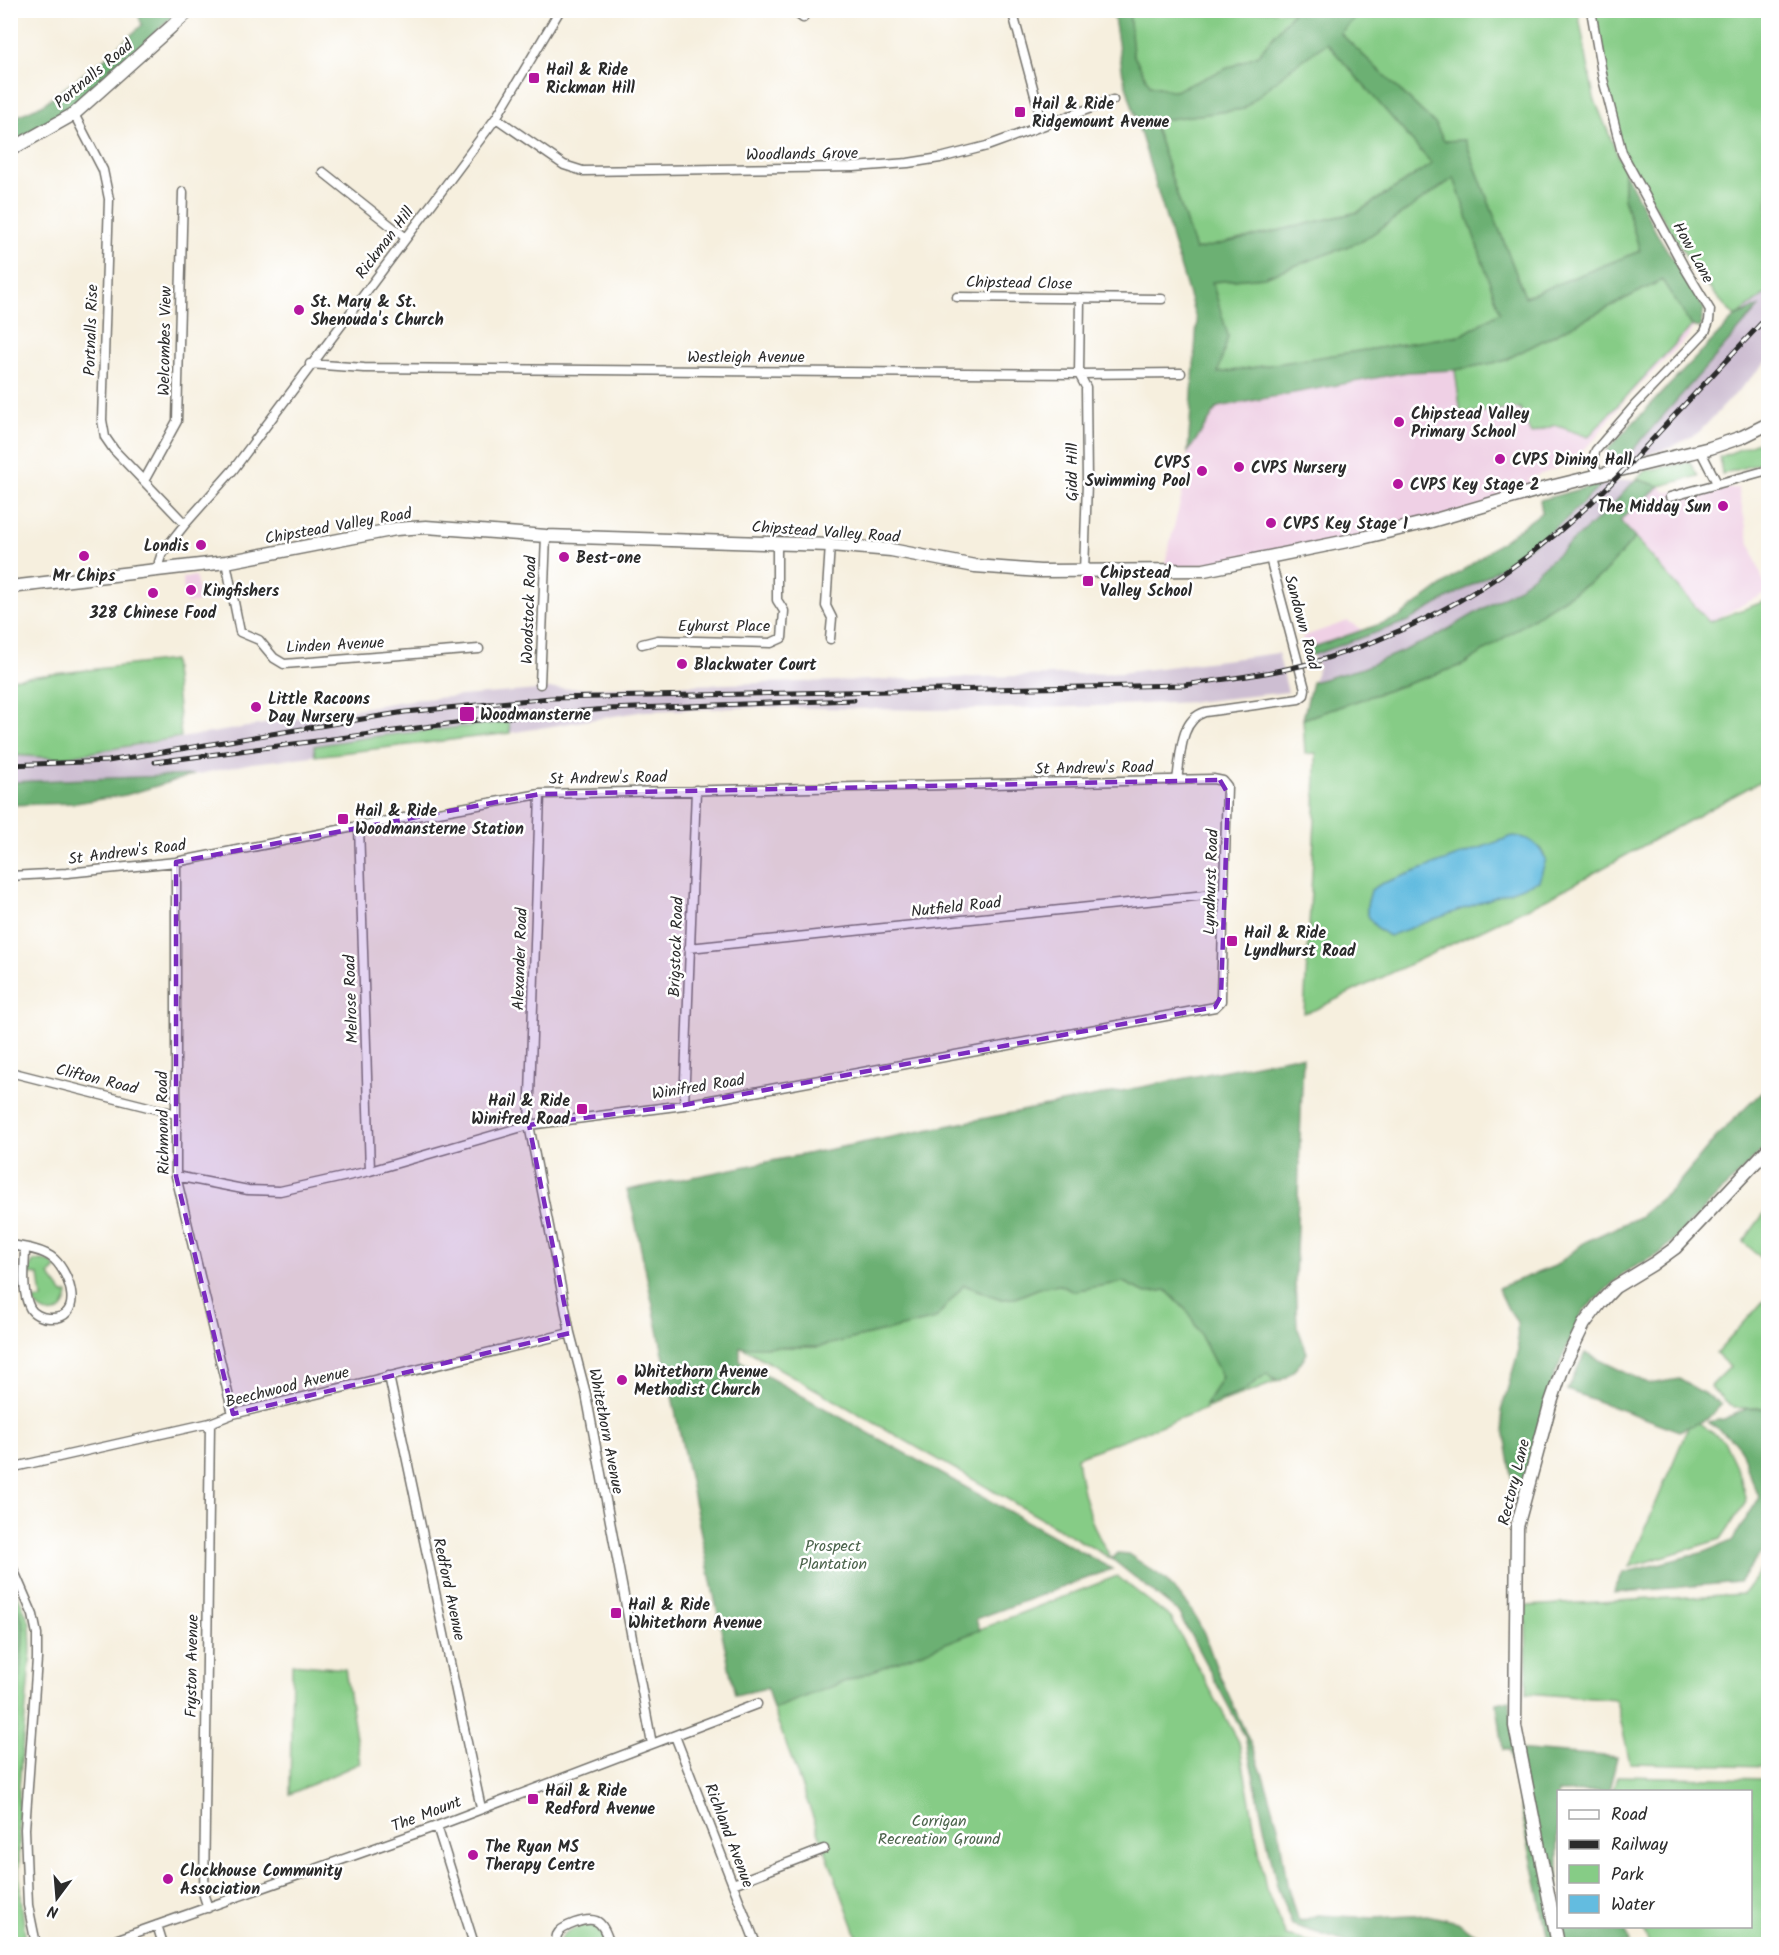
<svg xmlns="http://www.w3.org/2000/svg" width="1779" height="1955" viewBox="0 0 1779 1955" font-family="Kalam,sans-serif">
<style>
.built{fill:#efd0e5}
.industrial{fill:#cdbed2}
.green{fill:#86cc86;stroke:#587c58;stroke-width:1.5;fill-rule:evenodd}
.forest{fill:#6cb073;stroke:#4c6e4f;stroke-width:1.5;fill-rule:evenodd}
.water{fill:#63bce0;stroke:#477486;stroke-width:1.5}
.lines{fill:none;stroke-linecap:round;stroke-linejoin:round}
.street-casing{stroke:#72706a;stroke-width:11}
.secondary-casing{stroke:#72706a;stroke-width:15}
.street{stroke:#fff;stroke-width:8}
.secondary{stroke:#fff;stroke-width:12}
.rail-casing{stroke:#2b2b2b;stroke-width:5}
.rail{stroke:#fff;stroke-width:3;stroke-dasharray:9;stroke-linecap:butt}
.marked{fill:#7b2cbf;fill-opacity:0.2;stroke:#7b2cbf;stroke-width:4.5;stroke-dasharray:12 8;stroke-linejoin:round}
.poi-dot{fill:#b5179e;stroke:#fff;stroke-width:2}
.labels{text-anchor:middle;stroke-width:5;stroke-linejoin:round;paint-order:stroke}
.poi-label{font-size:16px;font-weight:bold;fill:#2b2b2b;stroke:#fff;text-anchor:start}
.street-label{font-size:16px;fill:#2b2b2b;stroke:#fff}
.park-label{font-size:16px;fill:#4b634b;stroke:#fff}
</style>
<rect width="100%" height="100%" fill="#fff"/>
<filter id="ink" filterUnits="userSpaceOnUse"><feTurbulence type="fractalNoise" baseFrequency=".0167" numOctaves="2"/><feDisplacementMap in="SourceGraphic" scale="12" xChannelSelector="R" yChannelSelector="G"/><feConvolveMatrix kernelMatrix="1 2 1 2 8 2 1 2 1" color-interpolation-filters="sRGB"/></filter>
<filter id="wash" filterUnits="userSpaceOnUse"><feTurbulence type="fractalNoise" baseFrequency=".008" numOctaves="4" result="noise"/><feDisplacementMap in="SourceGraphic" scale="24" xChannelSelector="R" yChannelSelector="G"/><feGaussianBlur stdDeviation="1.35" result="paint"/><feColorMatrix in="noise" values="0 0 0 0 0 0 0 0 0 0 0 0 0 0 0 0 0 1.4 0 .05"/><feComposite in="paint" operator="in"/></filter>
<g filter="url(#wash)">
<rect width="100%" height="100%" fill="#f6efde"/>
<path class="built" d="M1673,263L1703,316L1687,338L1624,401L1592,442L1563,466L1528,479L1538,490L1362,538L1163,571L1186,479L1192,391Z
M1660,486L1665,492L1738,488L1749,541L1767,592L1709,622L1620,520Z
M196,576L199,602L186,604L182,578Z
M1348,621L1362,630L1305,650L1302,637Z"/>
<path class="industrial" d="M1768,292V360L1698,433L1672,447L1608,467L1607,450L1735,317Z
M1636,479L1605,513L1517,589L1433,638L1363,668L1312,682L1319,668L1313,655L1408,621L1564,521L1603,483Z
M1278,653L1288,692L1193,702L1076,707L931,710L762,707L645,711L497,735L252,763L194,775L11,782V755L59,758L410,700L550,689L1120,673Z"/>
<path class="green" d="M1129,11H1294L1258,55L1175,91L1150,85L1133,54Z
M1362,11H1578L1594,98L1624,170V198L1640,251L1525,297L1465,140L1444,141L1435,124L1340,33Z
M1591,11H1768V292L1735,317L1700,278L1622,153Z
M1327,43L1432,164L1358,212L1195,250L1153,121L1243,109L1291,68Z
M1454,178L1501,312L1462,335L1218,373L1228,336L1212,282L1264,277L1362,241Z
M1662,280L1692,326L1588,437L1555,425L1531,434L1520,408L1461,414L1455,370L1503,361Z
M1768,438V461L1722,474L1720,457Z
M1690,462L1698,476L1660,486L1636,479L1645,471Z
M1635,538L1709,622L1768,600V777L1552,896L1314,1010L1304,1013L1315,821L1316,753L1305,754L1303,719L1463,665L1553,605L1602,575ZM1540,848L1546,859L1380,931L1374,924L1367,910L1369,903Z
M173,660L181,737L58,758L11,755V679Z
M509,722L510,733L315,756L314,746L371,737Z
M1768,1208V1263L1743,1242Z
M43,1260L52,1263L56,1268L49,1275L63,1294L68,1293C66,1318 43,1320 32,1300L42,1299L39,1275L29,1274V1269L34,1261Z
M1123,1282L1146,1293L1166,1290L1189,1313L1222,1377L1205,1405L1243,1392L1267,1373L1273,1380L1279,1381L1077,1457C1081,1493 1091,1529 1112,1559L740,1346L818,1347L935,1319L964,1285L1001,1299L1015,1298L1042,1287L1060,1285L1072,1291Z
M1768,1296V1408H1734L1710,1387L1730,1367L1716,1354Z
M1692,1418L1724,1441L1740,1475L1746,1502L1721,1539L1629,1567Z
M1768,1560V1766L1630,1763L1616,1700L1527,1693L1526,1606L1743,1594Z
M1117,1576L1171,1618L1239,1742L1266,1889L1286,1936L1319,1944H860L773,1709Z
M11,1580L30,1623L31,1651L19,1787V1874L25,1935L28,1944H11Z
M292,1664L345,1669L360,1763L290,1794Z
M1617,1776L1768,1779V1944H1649L1642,1927L1750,1926V1792L1613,1791Z
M586,1924C600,1925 602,1933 606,1944H559C562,1930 574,1929 586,1924Z"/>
<path class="forest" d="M137,11H177L74,114L11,150V119L42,105L105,58L142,25Z
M1113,11H1129L1133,54L1150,85L1175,91L1258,55L1294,11H1362L1340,33L1435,124L1444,141L1465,140L1525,297L1640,251L1624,198V170L1657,234L1704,309L1700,328L1692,326L1662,280L1503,361L1455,370L1408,372L1218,407L1188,452L1197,322L1123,75ZM1327,43L1432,164L1358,212L1195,250L1153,121L1243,109L1291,68ZM1454,178L1500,312L1462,335L1218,373L1228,336L1212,282L1264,277L1362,241Z
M1760,306L1622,462L1608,467L1607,450L1735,317Z
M1636,479L1660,486L1620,520L1635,538L1602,575L1553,605L1463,665L1303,719L1312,682L1363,668L1433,638L1517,589L1605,513Z
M1603,483L1564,521L1491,574L1408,621L1313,655L1305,650L1398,618L1542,512L1540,500Z
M194,775L126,795L76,803L11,805V782Z
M1291,1057H1303L1295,1281L1297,1326L1307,1353C1299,1365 1292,1375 1279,1381L1270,1377L1267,1373L1243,1392L1205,1406L1222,1377L1189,1313L1166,1290L1146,1293L1123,1282L1072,1291L1060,1285L1042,1287L1015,1298L1001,1299L964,1285L935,1319L818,1347H740V1361L1112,1569L976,1619L980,1630L773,1709L767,1688L735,1695L633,1211L627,1190Z
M1768,1086V1144L1662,1252L1625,1272L1583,1311L1553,1379L1517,1506L1501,1411L1518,1353L1517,1322L1508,1309L1498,1288L1555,1266L1585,1242L1639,1217L1675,1187L1719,1134Z
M1585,1353L1649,1384L1679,1379L1722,1404L1707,1419L1679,1431L1567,1390Z
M1768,1408V1544L1739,1582L1613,1593L1623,1573L1705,1552L1732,1541L1760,1497L1752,1483L1742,1452L1735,1441L1708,1422L1724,1419L1746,1409Z
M1118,1553L1128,1554L1165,1579L1189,1606L1204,1633L1217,1669L1256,1756L1269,1793L1279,1830L1287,1884L1297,1919L1302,1921L1318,1915L1375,1918L1427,1915L1458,1922L1468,1930L1484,1937H1499L1537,1944H1352L1292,1925L1277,1886L1245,1737L1178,1612L1112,1559Z
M11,1594L21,1615L24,1627L11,1786V1854Z
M1510,1700L1514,1749L1617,1757L1609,1791L1558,1792V1926L1625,1927L1629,1944H1549L1509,1750H1503L1497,1703Z"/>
<path class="water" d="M1513,836C1530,837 1538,844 1546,859L1539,881L1389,936C1380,931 1368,922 1367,910C1366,905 1370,896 1371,890L1381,884Z"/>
</g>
<g filter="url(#ink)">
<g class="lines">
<g class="street-casing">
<path id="street" d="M792,10L803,18
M1012,10L1043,125
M1591,10L1603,79L1622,153L1683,265L1710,310L1709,321L1705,332L1635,405L1596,450C1591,459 1594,466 1599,475
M74,114L103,170L109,199L102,420L105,437L114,450L185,524
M496,118L564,165L583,171L854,167L908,163L940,158L987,146L1113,100
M323,172L406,238
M957,297L1162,299
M1080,298L1079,374L1086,387L1087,483L1084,572
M310,364L364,368L1079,374L1181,373
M1700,450L1717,483
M144,481L177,421L183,192
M1670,497L1768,470
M830,545L826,606L832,618L830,639
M226,562L240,632L259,640L274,658L284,664L479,649
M160,570L159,562L162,553L185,524L233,470L496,118L560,10
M642,644L658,640L771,643L782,638L784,611L777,600V544
M540,684L546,536
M1177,780C1181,757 1179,720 1205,712L1299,699L1304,695L1305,689L1270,558
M540,794L529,1125L570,1333L586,1394L652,1744
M359,826L370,1171
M176,862V1176L233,1414
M10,876L67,873L176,862L359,826L540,794L1213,779L1223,781L1227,786L1221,996V1001L1215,1007L684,1105L529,1125L370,1171L280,1191L248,1190L176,1176
M689,948L1225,893
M10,1072L176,1114
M684,1105L696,790
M10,1245C24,1247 44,1250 54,1259C71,1275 85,1320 49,1318C42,1318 33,1314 30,1308C21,1291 25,1266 25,1248
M389,1376L481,1808
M10,1468L210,1423L233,1414L570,1333
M10,1562L33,1615L37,1634V1659L25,1829L28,1905L36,1944
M675,1736L756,1944
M437,1826L474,1944
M733,1884L824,1849
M208,1908L204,1896L210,1423
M157,1925L163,1944
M104,1944L437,1826L757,1704
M556,1944C556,1941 556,1938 557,1935C561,1926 587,1917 596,1921C604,1924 607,1937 610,1944"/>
</g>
<g class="secondary-casing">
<path id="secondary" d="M10,150L74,114L190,10
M10,587L226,562L396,529L426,527L546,536L830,545L891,550L975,566L1040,571L1204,570L1362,538L1428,522L1538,490L1710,448L1742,437L1768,424
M1558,1944L1515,1726L1517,1527L1550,1405L1563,1367L1584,1324L1600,1303L1615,1287L1653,1264L1675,1248L1768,1149"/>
</g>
<use href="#street" class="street"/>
<use href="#secondary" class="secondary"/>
<g class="rail-casing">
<path id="rail" d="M155,762L494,718L608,709L854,700
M10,765L108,761L405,712L551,698L1184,685C1229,678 1275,674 1318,661C1411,633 1497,586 1570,522C1607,490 1639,454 1672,418C1704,384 1736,350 1768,316"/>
</g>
<use href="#rail" class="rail"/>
</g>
</g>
<path class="marked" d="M1220,780L1228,794L1221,996L1215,1007L684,1105L529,1125L570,1333L233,1414L176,1176V862L540,794Z"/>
<g class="poi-dot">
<rect x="528" y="72" width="12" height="12" rx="3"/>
<rect x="1014" y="106" width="12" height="12" rx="3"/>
<circle cx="299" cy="310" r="6"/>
<circle cx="1399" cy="422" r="6"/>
<circle cx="1500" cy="459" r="6"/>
<circle cx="1239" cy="467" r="6"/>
<circle cx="1202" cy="471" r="6"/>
<circle cx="1398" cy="484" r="6"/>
<circle cx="1723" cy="506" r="6"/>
<circle cx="1271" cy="523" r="6"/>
<circle cx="201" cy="545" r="6"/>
<circle cx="84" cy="556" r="6"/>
<circle cx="564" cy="557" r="6"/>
<rect x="1082" y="575" width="12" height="12" rx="3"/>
<circle cx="191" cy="590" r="6"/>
<circle cx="153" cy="593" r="6"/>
<circle cx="682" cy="664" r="6"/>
<circle cx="256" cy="707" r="6"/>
<rect x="459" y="706" width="16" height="16" rx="3"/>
<rect x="337" y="813" width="12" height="12" rx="3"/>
<rect x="1226" y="935" width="12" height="12" rx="3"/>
<rect x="576" y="1103" width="12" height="12" rx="3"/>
<circle cx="622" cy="1380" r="6"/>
<rect x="610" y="1607" width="12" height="12" rx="3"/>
<rect x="527" y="1793" width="12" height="12" rx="3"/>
<circle cx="473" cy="1855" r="6"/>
<circle cx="168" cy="1879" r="6"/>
</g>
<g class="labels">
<g class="poi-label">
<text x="546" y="75">Hail &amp; Ride<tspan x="546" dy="18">Rickman Hill</tspan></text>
<text x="1032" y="109">Hail &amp; Ride<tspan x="1032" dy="18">Ridgemount Avenue</tspan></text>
<text x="311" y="307">St. Mary &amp; St.<tspan x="311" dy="18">Shenouda's Church</tspan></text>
<text x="1411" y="419">Chipstead Valley<tspan x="1411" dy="18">Primary School</tspan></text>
<text x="1512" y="465">CVPS Dining Hall</text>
<text x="1190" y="468" text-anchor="end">CVPS<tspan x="1190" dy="18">Swimming Pool</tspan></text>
<text x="1251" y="473">CVPS Nursery</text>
<text x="1410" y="490">CVPS Key Stage 2</text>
<text x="1711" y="512" text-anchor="end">The Midday Sun</text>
<text x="1283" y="529">CVPS Key Stage 1</text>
<text x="189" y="551" text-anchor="end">Londis</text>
<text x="576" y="563">Best-one</text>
<text x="1100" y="578">Chipstead<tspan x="1100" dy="18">Valley School</tspan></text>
<text x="84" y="581" text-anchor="middle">Mr Chips</text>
<text x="203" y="596">Kingfishers</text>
<text x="153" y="618" text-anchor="middle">328 Chinese Food</text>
<text x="694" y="670">Blackwater Court</text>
<text x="268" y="704">Little Racoons<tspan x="268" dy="18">Day Nursery</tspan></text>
<text x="480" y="720">Woodmansterne</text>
<text x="355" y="816">Hail &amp; Ride<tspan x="355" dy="18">Woodmansterne Station</tspan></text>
<text x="1244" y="938">Hail &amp; Ride<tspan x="1244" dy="18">Lyndhurst Road</tspan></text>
<text x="570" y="1106" text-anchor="end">Hail &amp; Ride<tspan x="570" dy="18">Winifred Road</tspan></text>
<text x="634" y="1377">Whitethorn Avenue<tspan x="634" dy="18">Methodist Church</tspan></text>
<text x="628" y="1610">Hail &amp; Ride<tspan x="628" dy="18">Whitethorn Avenue</tspan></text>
<text x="545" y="1796">Hail &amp; Ride<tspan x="545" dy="18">Redford Avenue</tspan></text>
<text x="485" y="1852">The Ryan MS<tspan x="485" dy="18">Therapy Centre</tspan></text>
<text x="180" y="1876">Clockhouse Community<tspan x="180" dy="18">Association</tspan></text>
</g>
<g class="street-label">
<text transform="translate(93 73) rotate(-40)" y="6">Portnalls Road</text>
<text transform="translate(802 153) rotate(-1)" y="6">Woodlands Grove</text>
<text transform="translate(384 242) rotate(-53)" y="6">Rickman Hill</text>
<text transform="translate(1694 252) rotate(61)" y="6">How Lane</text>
<text transform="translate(1019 282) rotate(1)" y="6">Chipstead Close</text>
<text transform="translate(90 330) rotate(-88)" y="6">Portnalls Rise</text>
<text transform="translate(164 341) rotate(-89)" y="6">Welcombes View</text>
<text x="746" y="362">Westleigh Avenue</text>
<text transform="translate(1071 472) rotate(-90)" y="6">Gidd Hill</text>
<text transform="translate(338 525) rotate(-10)" y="6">Chipstead Valley Road</text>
<text transform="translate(826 531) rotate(4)" y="6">Chipstead Valley Road</text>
<text transform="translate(528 610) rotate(-88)" y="6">Woodstock Road</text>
<text transform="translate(1303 622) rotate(75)" y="6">Sandown Road</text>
<text x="724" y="631">Eyhurst Place</text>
<text transform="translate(335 644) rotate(-3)" y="6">Linden Avenue</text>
<text transform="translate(1094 767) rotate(-1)" y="6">St Andrew's Road</text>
<text transform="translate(608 777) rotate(-1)" y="6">St Andrew's Road</text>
<text transform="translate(127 851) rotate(-7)" y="6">St Andrew's Road</text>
<text transform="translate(1210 882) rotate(-88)" y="6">Lyndhurst Road</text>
<text transform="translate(956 906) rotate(-6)" y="6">Nutfield Road</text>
<text transform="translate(675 947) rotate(-88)" y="6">Brigstock Road</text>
<text transform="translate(519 959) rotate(-88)" y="6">Alexander Road</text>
<text transform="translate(350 999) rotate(-92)" y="6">Melrose Road</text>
<text transform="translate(97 1078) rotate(14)" y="6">Clifton Road</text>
<text transform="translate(698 1086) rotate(-9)" y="6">Winifred Road</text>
<text transform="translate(162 1123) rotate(-91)" y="6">Richmond Road</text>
<text transform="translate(287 1386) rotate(-14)" y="6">Beechwood Avenue</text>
<text transform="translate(607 1431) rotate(79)" y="6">Whitethorn Avenue</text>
<text transform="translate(1513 1482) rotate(-76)" y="6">Rectory Lane</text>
<text transform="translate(450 1589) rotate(78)" y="6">Redford Avenue</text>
<text transform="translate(191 1666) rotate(-89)" y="6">Fryston Avenue</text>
<text transform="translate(426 1813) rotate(-21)" y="6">The Mount</text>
<text transform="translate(730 1835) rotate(69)" y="6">Richland Avenue</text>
</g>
<g class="park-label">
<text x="833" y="1551">Prospect<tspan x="833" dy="18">Plantation</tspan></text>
<text x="939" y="1826">Corrigan<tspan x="939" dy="18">Recreation Ground</tspan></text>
</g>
</g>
<rect width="1779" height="1955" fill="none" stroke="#fff" stroke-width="36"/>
<rect x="1557" y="1790" width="195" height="138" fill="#ffffff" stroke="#aaaaaa" stroke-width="1.5"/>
<rect x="1569" y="1810" width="30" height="9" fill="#ffffff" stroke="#aaaaaa" stroke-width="1.5"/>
<text x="1611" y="1820" font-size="18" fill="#2b2b2b">Road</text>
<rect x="1569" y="1840" width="30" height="9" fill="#2b2b2b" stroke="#aaaaaa" stroke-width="1.5"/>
<text x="1611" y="1850" font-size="18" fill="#2b2b2b">Railway</text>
<rect x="1569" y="1865" width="30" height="18" fill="#86cc86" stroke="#aaaaaa" stroke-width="1.5"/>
<text x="1611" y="1880" font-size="18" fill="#2b2b2b">Park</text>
<rect x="1569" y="1895" width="30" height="18" fill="#63bce0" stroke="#aaaaaa" stroke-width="1.5"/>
<text x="1611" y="1910" font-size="18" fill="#2b2b2b">Water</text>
<g transform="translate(57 1898) rotate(196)" stroke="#ffffff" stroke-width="4.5" paint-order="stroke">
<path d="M0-4.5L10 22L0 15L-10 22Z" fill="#2b2b2b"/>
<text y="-9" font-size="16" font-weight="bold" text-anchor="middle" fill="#2b2b2b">N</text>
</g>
</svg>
